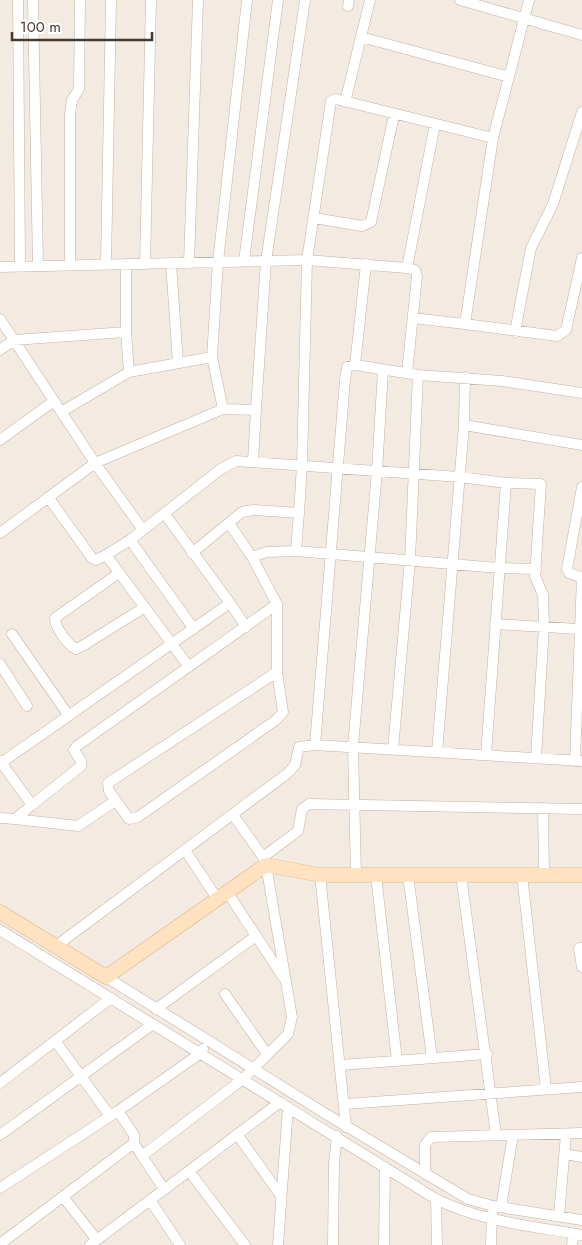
<svg xmlns="http://www.w3.org/2000/svg" width="582" height="1245" viewBox="0 0 582 1245" font-family="Jost,sans-serif">
<style>
.lines{fill:none;stroke-linecap:round;stroke-linejoin:round}
.street-casing{stroke:#c2b2a6;stroke-width:11}
.secondary-casing{stroke:#dbb68d;stroke-width:15}
.street{stroke:#fff;stroke-width:10}
.secondary{stroke:#ffe2bf;stroke-width:14}
</style>
<rect width="100%" height="100%" fill="#f3eae1"/>
<g class="lines">
<g class="street-casing">
<path id="street" d="M18,0L20,266
M33,0L38,266
M460,0L582,35
M529,0L493,138L465,324L557,336L566,330L582,258
M348,6L349,0
M361,37L509,77
M345,102L370,0
M314,218L362,226L371,222L394,115
M244,261L278,0
M171,263L178,363
M189,263L198,0
M106,264L111,0
M126,264V332L129,372
M145,264L151,0
M366,264L355,365L347,367L345,380L315,745L582,761
M70,265V114L72,100L79,89L80,0
M0,267L307,260L407,268L435,124
M413,318L465,324
M0,319L95,463L143,530
M515,332L531,248L553,204L582,112
M0,350L14,340L126,332
M355,365L418,375L502,381L582,393
M407,373L417,276L415,270L407,268
M223,409L212,357L218,262L247,0
M61,412L129,372L212,357
M464,425L582,445
M0,440L54,401
M253,461L256,410
M506,483L541,484L535,576L543,595L544,626L536,758
M48,497L92,558L96,560L106,555L189,667
M229,523L252,557L267,552L296,551L499,568L536,569
M0,533L95,463L223,409L256,410L266,261L305,0
M130,540L194,629
M296,551L299,513
M192,553L242,512L253,510L299,513L302,465L307,260L331,101L336,99L493,138
M106,555L130,540L221,469L236,461L460,477L506,483L486,755
M252,557L277,604V672L283,712L276,720L138,817L129,819L109,791L108,783L277,672
M119,573L55,618C55,628 68,645 76,649L84,645L145,607
M581,577L569,573L567,569L582,487
M230,603L246,627
M495,624L578,629
M12,634L69,716
M0,664L27,706
M393,749L410,560L418,375
M437,752L464,425L465,377
M0,761L32,805L15,819L0,818
M575,761L582,578
M1,763L230,603L164,513
M32,805L81,766V761L74,750L77,746L277,604
M543,808L544,875
M15,819L78,826L115,801
M185,850L218,900
M263,857L298,831L302,809L309,804L582,809
M320,875L346,1127
M356,875L353,746L377,471L383,370
M376,875L397,1061
M408,875L432,1058
M461,875L496,1135
M522,875L546,1089
M228,893L283,977
M0,930L436,1199C482,1222 532,1226 582,1235
M56,946L288,773L295,765L299,747L315,745
M582,948H579L582,967
M106,977L326,1114L468,1199L493,1206L582,1220
M225,994L267,1054
M156,1009L256,936
M56,1042L110,1116
M341,1065L487,1054
M0,1083L111,998
M345,1104L582,1087
M118,1111L134,1135V1143
M237,1134L281,1196
M0,1135L153,1024
M565,1154L582,1157
M142,1156L164,1189
M189,1171L280,1102
M425,1174V1145L431,1137L582,1133
M0,1188L118,1111L201,1053L203,1049
M64,1198L97,1240
M436,1199L437,1245
M150,1200L180,1245
M501,1207L513,1135
M559,1216L566,1134
M0,1244L134,1143L142,1156L243,1079L288,1034L292,1017L266,865L263,857L233,815
M90,1245L189,1171L245,1245
M278,1245L288,1107
M333,1245L334,1163L337,1136
M384,1245L385,1167
M491,1245L492,1214
M572,1245L574,1234"/>
</g>
<g class="secondary-casing">
<path id="secondary" d="M0,912L106,977L266,865L320,875H582"/>
</g>
<use href="#street" class="street"/>
<use href="#secondary" class="secondary"/>
</g>
<path d="M12 32v8h140v-8" fill="none" stroke="#453932" stroke-width="2.5"/>
<text x="20" y="32" font-size="15" fill="#453932" stroke="#ffffff" stroke-width="4" paint-order="stroke">100 m</text>
</svg>
